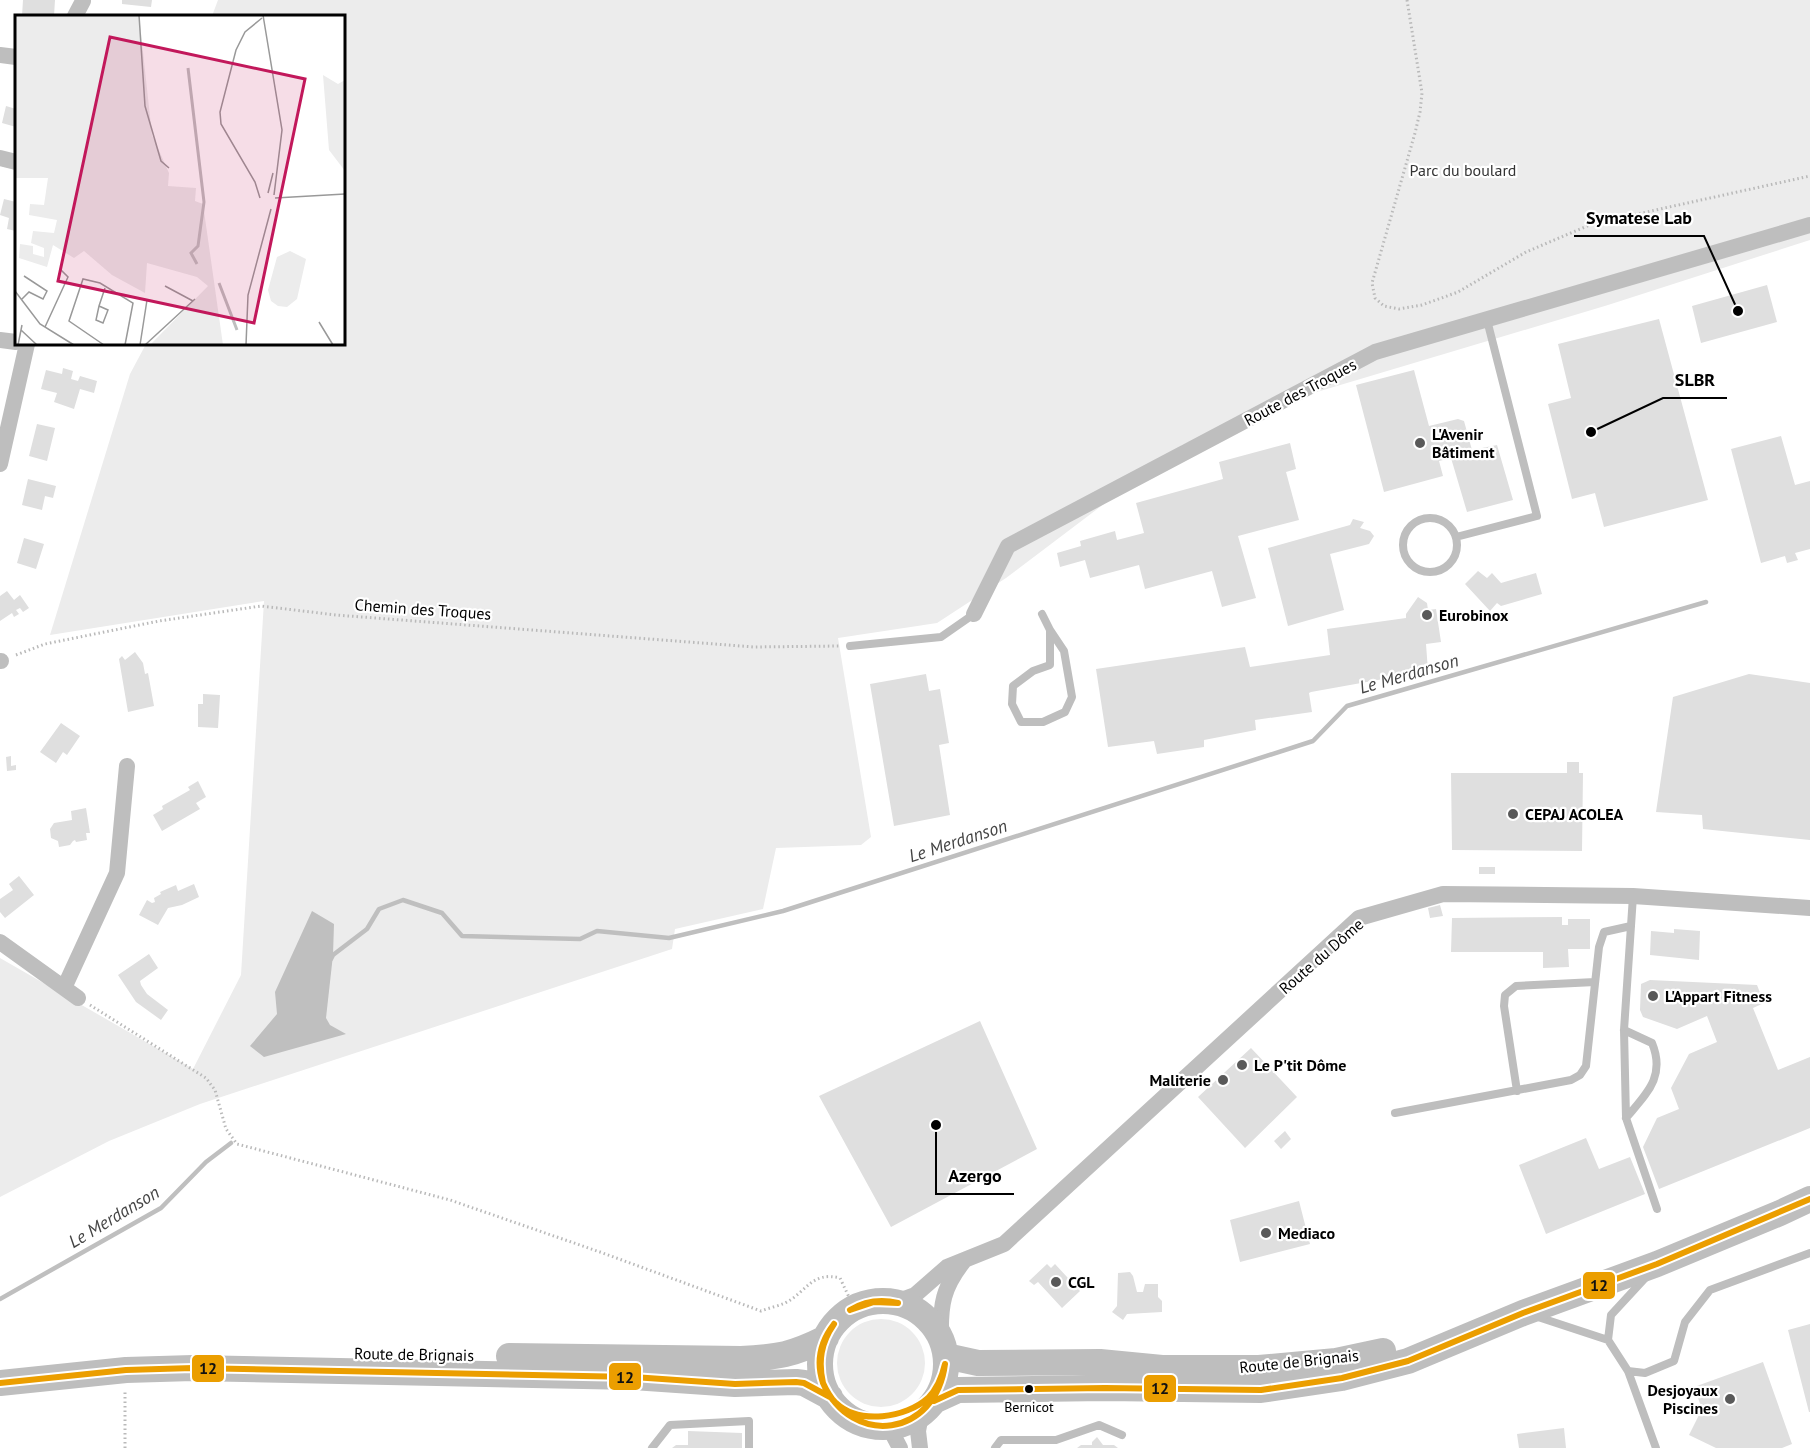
<svg xmlns="http://www.w3.org/2000/svg" width="1810" height="1448" viewBox="0 0 1810 1448" font-family="'PT Sans',sans-serif">
<style>
.green{fill:#ececec}
.water{fill:#bfbfbf}
.lines{fill:none;stroke-linecap:round;stroke-linejoin:round}
.stream{stroke:#bfbfbf;stroke-width:4.5}
.building{fill:#dfdfdf}
.path{stroke:#b9b9b9;stroke-width:3;stroke-dasharray:1.5 3;stroke-linecap:butt}
.lane{stroke:#bebebe;stroke-width:8}
.street{stroke:#bebebe;stroke-width:16}
.primary{stroke:#bebebe;stroke-width:26}
.bus-1-casing{stroke:#fff;stroke-width:10}
.bus-1{stroke:#eb9e00;stroke-width:6}
.poi-dot{fill:#595959;stroke:#fff;stroke-width:2}
.bus-dot{fill:#000;stroke:#fff;stroke-width:2}
.labels{text-anchor:middle;stroke-width:4.5;stroke-linejoin:round;paint-order:stroke}
.bus-label{font-size:14px;fill:#000;stroke:#fff}
.park-label{font-size:16px;fill:#333;stroke:#fff}
.street-label{font-size:16px;fill:#000;stroke:#fff}
.poi-label{font-size:16px;font-weight:bold;fill:#000;stroke:#fff;text-anchor:start}
.water-label{font-size:18px;font-style:italic;fill:#444;stroke:#fff}
.inset-river{fill:none;stroke:#bfbfbf;stroke-width:3}
.inset-road{fill:none;stroke:#999;stroke-width:1.5}
.view{fill:#c2185b;fill-opacity:0.15;stroke:#c2185b;stroke-width:3}
.inset-edge{fill:none;stroke:#000;stroke-width:3}
.leader{fill:none;stroke:#000;stroke-width:2}
.callout-dot{fill:#000;stroke:#fff;stroke-width:2}
.callout-label{font-size:18px;text-anchor:middle;font-weight:bold;fill:#000;stroke:#fff;stroke-width:4.5;stroke-linejoin:round;paint-order:stroke}
.line-badge{stroke:#fff;stroke-width:2}
.pale-badge-label{font-size:16px;text-anchor:middle;font-weight:bold;fill:#111}
</style>
<rect width="100%" height="100%" fill="#fff"/>
<path class="green" d="M218,0H1810V240L1608,305L1267,407L1182,445L1006,578L937,623L838,638L871,837L861,845L776,848L763,909L675,929L672,949L200,1104L109,1141L0,1197V958L193,1069L241,975L264,601L50,635L130,374L146,344H344V16H212Z
M837 1363a44 44 0 1 1 88 0a44 44 0 1 1-88 0Z"/>
<path class="water" d="M312,911L334,924L333,955L326,1018L330,1025L346,1034L264,1057L250,1046L277,1014L275,992Z"/>
<g class="lines">
<path class="stream" d="M331,959L333,955L367,929L379,909L403,900L442,913L462,936L580,939L597,931L669,938L783,911L1313,741L1347,706L1706,602
M0,1299L161,1208L206,1162L231,1143"/>
</g>
<path class="building" d="M23,0H55L54,16H22Z
M122,0H152L151,7L122,4Z
M6,106L16,109V127L2,123Z
M4,199L16,202V231L7,229L9,218L0,215Z
M1767,285L1777,322L1701,343L1692,306Z
M1659,319L1708,500L1604,527L1595,493L1572,499L1548,404L1571,398L1558,344Z
M63,368L73,371L71,379L78,381L80,376L97,381L94,393L80,389L74,409L54,402L57,393L41,389L46,370L62,374Z
M1414,370L1429,426L1458,419L1464,421L1472,450L1497,445L1513,500L1467,512L1451,458L1439,461L1443,476L1384,492L1356,385Z
M37,424L55,428L47,461L29,456Z
M1781,436L1795,485L1810,481V549L1795,553L1798,560L1787,563L1785,556L1761,563L1731,449Z
M1290,443L1296,469L1286,472L1299,520L1238,536L1256,598L1222,607L1212,571L1145,589L1139,565L1090,578L1085,560L1060,567L1057,553L1081,546L1080,541L1115,531L1117,540L1144,533L1136,503L1223,479L1219,462Z
M28,479L56,486L53,498L45,496L42,510L22,505Z
M1353,519L1364,522L1360,528L1370,531L1374,536L1369,544L1330,554L1344,610L1288,626L1268,548L1350,525Z
M24,538L44,544L36,569L17,563Z
M1478,571L1487,578L1492,573L1501,583L1536,573L1542,594L1501,606L1497,603L1490,611L1465,584Z
M7,591L14,600L20,595L29,608L23,612L20,608L16,610L19,614L14,617L12,613L0,621V596Z
M1418,597L1427,603L1428,610L1436,609L1441,642L1426,644L1428,671L1311,692L1309,693L1312,712L1255,720L1256,730L1204,740V747L1157,754L1154,741L1108,747L1096,669L1245,647L1250,667L1330,655L1327,629L1406,618V614Z
M135,652L143,663L145,674L148,673L154,706L128,712L119,659L122,656L125,660Z
M926,674L929,691L940,689L949,743L939,745L950,815L894,826L870,684Z
M1749,674L1810,683V840L1703,829L1702,815L1656,812L1673,697Z
M203,694L220,695L218,728L198,727V704H203Z
M61,723L80,736L67,755L63,752L56,763L40,752Z
M11,756V766L16,765V770L7,771L6,757Z
M1567,762H1579V773H1583L1582,851L1452,850L1451,773H1567Z
M198,781L206,797L196,803L200,809L162,831L153,815L163,809L162,806L190,790L188,787Z
M86,808L90,833H86L87,840L76,842L75,840L73,841L70,845L59,847L58,841L51,838L50,829L54,823L72,820L71,811Z
M1479,867H1495V874H1479Z
M19,876L34,895L5,918L0,912V899L13,890L9,884Z
M194,884L199,897L182,905L168,908L158,925L139,915L147,900L152,903L155,902L154,898L161,894L160,892L176,885L178,891Z
M1440,905L1443,916L1430,918L1428,908Z
M1562,917V925H1568V919H1590V949H1568L1569,967L1543,968V952H1451L1452,918Z
M1674,929L1700,931L1699,960L1650,955L1651,931L1674,933Z
M149,954L158,968L140,981L141,985L147,994L168,1010L161,1020L136,1002L118,975Z
M1650,980L1757,985L1764,1003L1753,1008L1778,1070L1810,1057V1128L1659,1189L1643,1147L1657,1118L1679,1109L1671,1088L1689,1054L1717,1042L1707,1016L1677,1029L1643,1017L1640,1010L1641,984Z
M980,1021L1037,1149L891,1227L819,1096Z
M1251,1048L1297,1097L1245,1148L1198,1097Z
M1285,1131L1291,1139L1281,1149L1274,1141Z
M1586,1138L1599,1169L1630,1157L1645,1194L1546,1234L1519,1165Z
M1299,1201L1310,1244L1240,1262L1230,1220Z
M1047,1264L1051,1268L1055,1264L1080,1291L1062,1308L1038,1282L1034,1285L1029,1281Z
M1130,1272L1133,1276L1137,1292H1143L1145,1284H1158V1297L1162,1301V1312L1127,1314L1123,1320L1112,1312L1117,1306L1118,1273Z
M1810,1324V1412H1809L1788,1330Z
M1763,1362L1792,1444L1782,1448H1716L1689,1435L1702,1409L1694,1387Z
M1564,1428L1566,1448H1519L1517,1434Z
M688,1431L742,1433V1448H672L676,1445H688Z
M1097,1437L1103,1445H1114L1118,1448H1077L1081,1445H1092V1442Z"/>
<g class="lines">
<path class="path" d="M1407,0L1422,93L1420,112L1415,133L1372,283L1375,298L1384,306L1399,309L1422,305L1458,292L1526,252L1592,224L1810,176
M16,655L45,644L159,621L261,606L336,615L754,647L839,646
M90,1005L206,1078L215,1090L226,1129L237,1144L450,1200L600,1252L761,1311C769,1308 778,1306 785,1303C807,1292 811,1271 840,1278L848,1295L857,1306
M125,1448V1390"/>
<path class="lane" d="M1403 545a27 27 0 1 1 54 0a27 27 0 1 1-54 0Z
M1456,537L1537,516L1487,320
M1042,614L1050,630V665L1033,671L1013,686L1012,704L1021,722H1043L1065,712L1072,697L1064,651L1050,630
M850,646L941,637L974,614
M1633,896L1624,1030L1626,1118L1657,1209
M1624,1030L1652,1043C1666,1077 1646,1094 1626,1118
M1517,1091L1504,1006L1505,995L1516,986L1595,982
M1395,1113L1571,1080L1580,1075L1586,1066L1599,947L1604,932L1631,926
M1535,1316L1608,1340L1611,1315L1647,1276
M1608,1340L1628,1371L1656,1448
M1628,1371L1645,1373L1674,1361L1685,1322L1710,1290L1810,1253
M652,1448L670,1425L749,1421V1448
M995,1448L1001,1440H1056L1099,1425L1122,1435"/>
<path class="street" d="M75,16L83,1
M0,55L16,57
M0,158L16,162
M0,340L16,342
M0,464L27,344
M974,614L1008,546L1375,352L1810,225
M0,661H1
M0,942L78,998
M64,988L117,873L127,766
M896,1302L915,1295L947,1267L1004,1244L1359,918L1443,894L1633,896L1810,908
M941,1338C940,1305 943,1287 964,1261
M889,1427L900,1448
M920,1448L918,1431L921,1415"/>
<path class="primary" d="M820 1364a63 63 0 1 1 126 0a63 63 0 1 1-126 0Z
M509,1356L741,1359C779,1357 792,1355 826,1338
M946,1356L978,1363L1100,1362L1162,1368H1259L1336,1361L1383,1351
M0,1383L126,1370L193,1368L633,1377L735,1384L796,1382L804,1383L830,1397
M934,1401L958,1390L1105,1388L1261,1390L1342,1378L1408,1361L1523,1313L1657,1264L1780,1213L1810,1199"/>
<g class="bus-1-casing">
<path id="bus-1" d="M850,1310C865,1301 881,1299 898,1303
M850,1310L874,1302L898,1303
M0,1383L126,1370L193,1368L633,1377L735,1384L796,1382L804,1383L830,1397
M823,1383C826,1390 830,1398 836,1403C859,1425 906,1418 928,1398C938,1388 942,1377 945,1364
M823,1383C852,1448 936,1437 945,1364
M823,1383C816,1362 820,1342 834,1324
M823,1383C818,1361 821,1343 834,1324
M934,1401L958,1390L1105,1388L1261,1390L1342,1378L1408,1361L1523,1313L1657,1264L1810,1199"/>
</g>
<use href="#bus-1" class="bus-1"/>
</g>
<g class="poi-dot">
<circle cx="1420" cy="443" r="6"/>
<circle cx="1427" cy="615" r="6"/>
<circle cx="1513" cy="814" r="6"/>
<circle cx="1653" cy="996" r="6"/>
<circle cx="1242" cy="1065" r="6"/>
<circle cx="1223" cy="1080" r="6"/>
<circle cx="1266" cy="1233" r="6"/>
<circle cx="1056" cy="1282" r="6"/>
<circle cx="1730" cy="1399" r="6"/>
</g>
<circle class="bus-dot" cx="1029" cy="1389" r="5"/>
<g class="labels">
<g class="bus-label">
<text x="1029" y="1412">Bernicot</text>
</g>
<g class="park-label">
<text x="1463" y="176">Parc du boulard</text>
</g>
<g class="street-label">
<text transform="translate(1300 392) rotate(-28)" y="6">Route des Troques</text>
<text transform="translate(423 609) rotate(4)" y="6">Chemin des Troques</text>
<text transform="translate(1321 956) rotate(-41)" y="6">Route du Dôme</text>
<text transform="translate(414 1354) rotate(1)" y="6">Route de Brignais</text>
<text transform="translate(1299 1361) rotate(-6)" y="6">Route de Brignais</text>
</g>
<g class="poi-label">
<text x="1432" y="440">L'Avenir<tspan x="1432" dy="18">Bâtiment</tspan></text>
<text x="1439" y="621">Eurobinox</text>
<text x="1525" y="820">CEPAJ ACOLEA</text>
<text x="1665" y="1002">L'Appart Fitness</text>
<text x="1254" y="1071">Le P'tit Dôme</text>
<text x="1211" y="1086" text-anchor="end">Maliterie</text>
<text x="1278" y="1239">Mediaco</text>
<text x="1068" y="1288">CGL</text>
<text x="1718" y="1396" text-anchor="end">Desjoyaux<tspan x="1718" dy="18">Piscines</tspan></text>
</g>
<g class="water-label">
<text transform="translate(1409 674) rotate(-16)" y="6">Le Merdanson</text>
<text transform="translate(958 841) rotate(-18)" y="6">Le Merdanson</text>
<text transform="translate(114 1217) rotate(-31)" y="6">Le Merdanson</text>
</g>
</g>
<g transform="translate(15 15)">
<rect width="330" height="330" fill="#fff"/>
<path d="M0,0H124L137,120L154,158L153,171L181,173L180,186L188,189L208,330H135L193,271L182,262L132,248L130,278L97,260L69,236L59,243L38,230L32,252L4,243L5,229L18,231V239L29,242V233L16,228L18,216L39,218L42,205L14,200L15,189L29,190L33,163H0ZM308,60L323,69L330,65V156L314,135ZM275,236L291,244L282,284L272,292L263,291L256,286L253,275L262,242Z" fill="#ececec"/>
<path class="inset-river" d="M173,53L189,187L183,231L176,238L182,249M204,268L222,315"/>
<path class="inset-road" d="M124,0L130,91L146,146L154,153M248,0L267,115L259,180M253,178L258,158M245,183L240,167L206,109L205,97L221,35L230,17L247,3M260,183L330,179M150,271L178,286M0,276L25,309L59,330M6,285L14,277L28,284L32,276L9,261M84,291L93,295L88,308L81,305L84,291L90,273M304,307L318,330M30,312L53,262L46,255M6,315L22,330M3,330L7,310M89,330L54,306L68,264L85,268L118,288L110,330M125,330L132,285M130,330L180,284M231,330L233,280L256,194"/>
<path class="view" d="M95,22L290,64L239,308L43,266Z"/>
<rect width="330" height="330" class="inset-edge"/>
</g>
<path class="leader" d="M1738 311L1704 236H1574M1591 432L1663 398H1727M936 1125L936 1194H1014"/>
<g class="callout-dot">
<circle cx="1738" cy="311" r="6"/>
<circle cx="1591" cy="432" r="6"/>
<circle cx="936" cy="1125" r="6"/>
</g>
<g class="callout-label">
<text x="1639" y="224">Symatese Lab</text>
<text x="1695" y="386">SLBR</text>
<text x="975" y="1182">Azergo</text>
</g>
<g class="line-badge">
<rect x="1582" y="1271" width="34" height="29" rx="6" fill="#eb9e00"/>
<rect x="191" y="1354" width="34" height="29" rx="6" fill="#eb9e00"/>
<rect x="608" y="1362" width="34" height="29" rx="6" fill="#eb9e00"/>
<rect x="1143" y="1374" width="34" height="29" rx="6" fill="#eb9e00"/>
</g>
<g class="pale-badge-label">
<text x="1599" y="1291">12</text>
<text x="208" y="1374">12</text>
<text x="625" y="1383">12</text>
<text x="1160" y="1394">12</text>
</g>
</svg>
